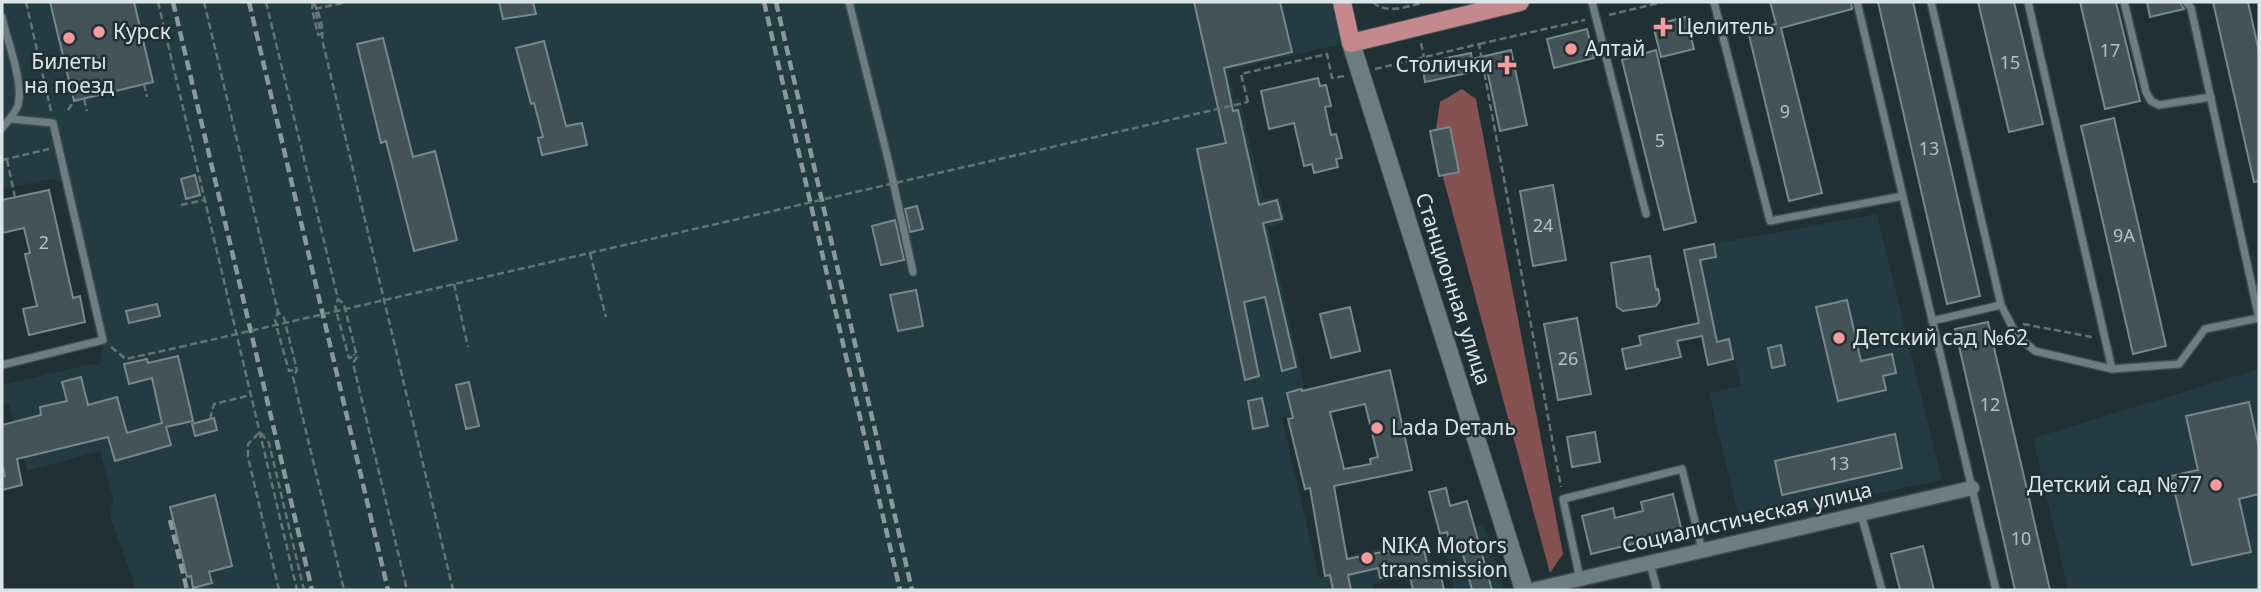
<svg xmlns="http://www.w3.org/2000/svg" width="2261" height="592" viewBox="0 0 2261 592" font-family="'Noto Sans',sans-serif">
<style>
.built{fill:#233b42}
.forest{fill:#855151}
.building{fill:#435358;stroke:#76888d;stroke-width:2;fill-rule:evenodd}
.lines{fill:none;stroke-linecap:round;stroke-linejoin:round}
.service-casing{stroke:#404d51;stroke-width:10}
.minor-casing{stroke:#404d51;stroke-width:17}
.secondary-casing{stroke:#404d51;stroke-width:20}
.primary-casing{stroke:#404d51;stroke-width:20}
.path{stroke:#657377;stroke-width:2.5;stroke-dasharray:7 3.5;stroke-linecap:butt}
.service{stroke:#6c7e83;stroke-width:7}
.minor{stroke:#6c7e83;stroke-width:14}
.secondary{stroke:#6c7e83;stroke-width:18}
.primary{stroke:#c4898d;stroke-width:18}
.rail{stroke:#8b989b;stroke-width:4.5;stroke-dasharray:10 5;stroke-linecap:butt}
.path-bridge{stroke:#657377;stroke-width:2.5;stroke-dasharray:7 3.5;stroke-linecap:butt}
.poi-dot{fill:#f59b9c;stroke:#203034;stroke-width:2.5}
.labels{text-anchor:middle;stroke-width:5;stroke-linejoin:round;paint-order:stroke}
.number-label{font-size:18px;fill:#b5c0c4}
.poi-label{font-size:21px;fill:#dbe5e8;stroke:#203034;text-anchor:start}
.street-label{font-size:21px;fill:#dbe5e8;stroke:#203034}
</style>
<rect width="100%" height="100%" fill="#203034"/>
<path class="built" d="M2,2H1336L1346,43L1229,70L1234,99L1240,98L1263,200L1280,197L1286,222L1268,227L1310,411L1282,418L1319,578L1354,571L1351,555L1427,539L1432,563L1405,569L1406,576L1373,584L1374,590H134L133,580L110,517L113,499L100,451L27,471L9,404L2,405V385L91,364L99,366L103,340L65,183L51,179L2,189Z
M1877,214L1942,480L1740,523L1709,393L1741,386L1730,339L1718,341L1700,261L1716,258L1714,244Z
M2259,369V590H2068L2033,438Z
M1484,524L1504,590H1454L1441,535Z"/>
<path class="forest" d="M1462,89L1476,99L1563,554L1550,573L1434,144L1440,102Z"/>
<path class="building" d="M50,2H134L153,82L74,101Z
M499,2H533L536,14L503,19Z
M1194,2H1280L1292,52L1224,68L1233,111L1238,110L1259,205L1277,200L1282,219L1263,223L1296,367L1282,371L1265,297L1244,302L1259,376L1245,380L1197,149L1226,143Z
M1770,2H1851L1852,9L1781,28L1822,193L1789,201L1748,31L1776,24Z
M1878,2H1913L1980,296L1947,304Z
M1978,2H2014L2043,124L2009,132Z
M2080,2H2116L2140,101L2105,109Z
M2147,2H2180L2184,9L2150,17Z
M2213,2H2248L2259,52V181L2254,182Z
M1686,17L1694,49L1661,57L1653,25Z
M1587,29L1594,58L1554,68L1547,39Z
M383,38L413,157L435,151L457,240L414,251L386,141L381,143L357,44Z
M544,41L566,126L582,123L587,145L542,155L538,138L543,137L534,103L531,104L516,48Z
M1511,50L1527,125L1500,131L1487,69L1425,82L1422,63L1471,53L1472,59Z
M1656,50L1696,222L1664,230L1622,60Z
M1318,78L1320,86L1326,85L1331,106L1325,107L1331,135L1336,134L1342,158L1336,159L1338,167L1314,173L1312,164L1304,166L1294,123L1269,129L1261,91Z
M2114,118L2166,346L2133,354L2081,126Z
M1450,127L1459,172L1439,176L1430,131Z
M195,175L200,195L186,199L181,179Z
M1553,185L1566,260L1533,266L1520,191Z
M49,190L73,298L80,296L85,322L29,335L23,309L37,306L25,254L30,253L24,228L2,233V200Z
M917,206L923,229L910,232L905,209Z
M895,220L904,260L881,265L872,226Z
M1714,244L1716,257L1700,260L1717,342L1729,339L1733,359L1708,365L1702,336L1677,341L1681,357L1626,369L1622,349L1641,345L1639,336L1699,323L1684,250Z
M1650,256L1656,290L1658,289L1660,300L1656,306L1623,311L1617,307L1611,263Z
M916,290L923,326L898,331L890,295Z
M1847,300L1861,361L1892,354L1896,373L1883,376L1886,390L1838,401L1816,307Z
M157,304L160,316L129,323L126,311Z
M1350,307L1360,351L1331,358L1320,314Z
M1577,318L1591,394L1558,400L1544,324Z
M1988,322L2025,481L2050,590H2015L1992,489L1955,329Z
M1781,345L1785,365L1772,368L1768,348Z
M178,356L193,421L166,427L171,445L115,461L108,437L17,459L22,485L2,490V477L5,476L2,464V425L41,415L40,407L67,401L62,382L81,377L88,405L117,397L127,433L162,423L152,378L129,384L124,364L147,359L148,363Z
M1390,370L1412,470L1334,486L1347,559L1423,544L1429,574L1440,572L1444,590H1413L1409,572L1380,578L1378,568L1348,575L1351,590H1333L1330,575L1325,576L1310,488L1305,489L1288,419L1293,418L1287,393L1301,389L1302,391ZM1365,404L1378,457L1370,459L1371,464L1344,469L1330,412Z
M469,382L479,426L466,429L456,385Z
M1262,398L1268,426L1253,429L1248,401Z
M2249,402L2259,448V494L2239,499L2251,552L2192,565L2171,476L2198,470L2186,416Z
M214,418L217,430L195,436L192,424Z
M1595,432L1600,462L1572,467L1567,437Z
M1895,434L1902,468L1782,495L1775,461Z
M1446,488L1450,506L1467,501L1492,590H1472L1461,546L1451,548L1447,532L1440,534L1429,492Z
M1673,494L1682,532L1591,554L1582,516L1613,508L1615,518L1643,511L1641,502Z
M215,495L232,566L209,572L212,583L193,588L191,576L187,577L170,507Z
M1923,546L1934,590H1900L1891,554Z"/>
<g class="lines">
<g class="service-casing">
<path id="service" d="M849,2L889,163L913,272
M1592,2L1646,214
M1714,2L1770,221L1903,196
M1857,2L1996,590
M1931,2L2001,305L1932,321
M2028,2L2112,369L2179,364L2205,329L2259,318
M2124,2L2146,92L2151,101L2159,105L2211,97
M2186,2L2191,8L2259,318
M2,17C7,40 24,83 18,105C15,114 8,121 2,128
M2001,305L2017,336L2035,351L2112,369
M2,365L103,340L53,123L11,119
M1861,514L1882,590
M1650,563L1657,590
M1580,579L1563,499L1682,469L1702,550"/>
</g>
<g class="minor-casing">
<path id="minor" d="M1532,590L1972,488"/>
</g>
<g class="secondary-casing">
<path id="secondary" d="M1351,43L1524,590"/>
</g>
<g class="primary-casing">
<path id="primary" d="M1342,2L1351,43L1520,2"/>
</g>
<path class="path" d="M26,2L51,111
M158,2L297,590
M204,2L278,312L284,318L297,370L293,377L344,590
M266,2L338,299L344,304L357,357L353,363L407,590
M313,2C319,11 324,28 322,39L453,590
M313,2L312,9L318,35L321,34L315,9
M1373,2C1385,15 1410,6 1425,2
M1609,15L1663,2
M1421,43L1424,57
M1479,44L1585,20
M1375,69L1479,44L1561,487
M144,84L147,97
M61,92L71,90
M84,99L87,111
M1248,102L1241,74L1327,54L1332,78L1345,76
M68,110L74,101
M2,160L49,149
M7,160L15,197
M181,205L204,200
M590,253L606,317
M454,284L468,347
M337,312L335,306L338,299
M337,314L349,358L355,356L354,354
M2023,324L2092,337
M277,326L275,320L278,312
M277,328L289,371L295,370V367
M111,347L126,359L180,347
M210,419L214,404L251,395
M279,590L248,457V444L260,432L269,443L304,590
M2257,590H2259"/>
<use href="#service" class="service"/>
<use href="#minor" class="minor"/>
<use href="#secondary" class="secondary"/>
<use href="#primary" class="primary"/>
<path class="rail" d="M173,2L312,590
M249,2L388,590
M764,2L900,590
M776,2L912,590
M170,520L187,590"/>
<path class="path-bridge" d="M315,9L347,2
M180,347L1248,102"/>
</g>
<g class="poi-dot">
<path d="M1659.5 16.5h7v7h7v7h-7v7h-7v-7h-7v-7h7z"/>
<circle cx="99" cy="32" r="7"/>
<circle cx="69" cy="38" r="7"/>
<circle cx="1571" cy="49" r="7"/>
<path d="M1503.5 54.5h7v7h7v7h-7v7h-7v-7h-7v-7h7z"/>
<circle cx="1839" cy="338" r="7"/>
<circle cx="1377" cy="428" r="7"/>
<circle cx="2216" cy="485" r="7"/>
<circle cx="1367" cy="558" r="7"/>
</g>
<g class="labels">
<g class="number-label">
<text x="2110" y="57">17</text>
<text x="2010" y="69">15</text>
<text x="1785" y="118">9</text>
<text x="1660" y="147">5</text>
<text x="1929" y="155">13</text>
<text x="1543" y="232">24</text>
<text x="2124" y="242">9А</text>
<text x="44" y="249">2</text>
<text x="1568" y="365">26</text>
<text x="1990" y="411">12</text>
<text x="1839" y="470">13</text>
<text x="2021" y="545">10</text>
</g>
<g class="poi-label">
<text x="1677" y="34">Целитель</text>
<text x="113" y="39">Курск</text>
<text x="1585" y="56">Алтай</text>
<text x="69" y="69" text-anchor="middle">Билеты<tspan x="69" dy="24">на поезд</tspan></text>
<text x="1493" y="72" text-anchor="end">Столички</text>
<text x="1853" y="345">Детский сад №62</text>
<text x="1391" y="435">Lada Dеталь</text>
<text x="2202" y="492" text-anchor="end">Детский сад №77</text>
<text x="1381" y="553">NIKA Motors<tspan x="1381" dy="24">transmission</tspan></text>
</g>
<g class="street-label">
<text transform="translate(1453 289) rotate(72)" y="7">Станционная улица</text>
<text transform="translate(1747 518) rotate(-13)" y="7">Социалистическая улица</text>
</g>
</g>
<rect width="2261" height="592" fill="none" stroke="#dbe5e8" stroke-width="7"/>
</svg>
